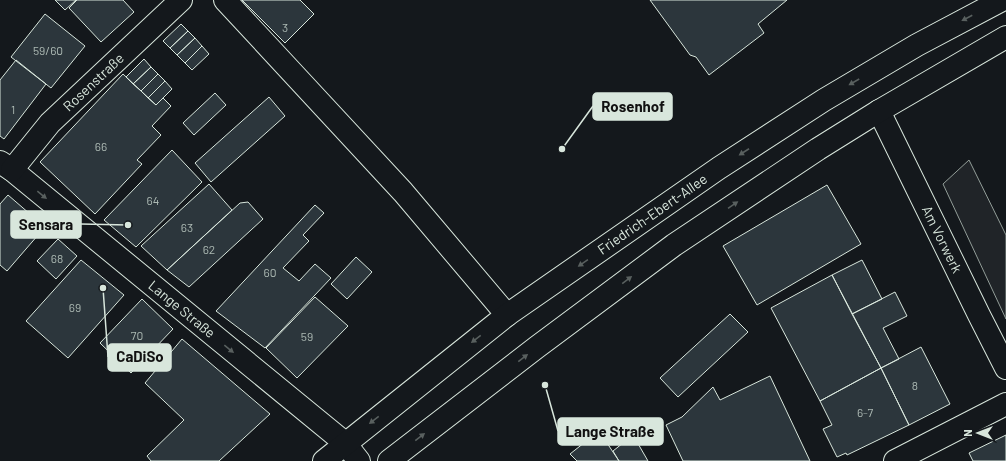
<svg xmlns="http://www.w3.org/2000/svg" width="1006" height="461" viewBox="0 0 1006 461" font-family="Barlow,sans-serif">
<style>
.green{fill:#202428;stroke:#939e99}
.building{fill:#2c363c;stroke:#d8e6dc}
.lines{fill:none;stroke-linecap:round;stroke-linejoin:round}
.street-casing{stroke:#d8e6dc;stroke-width:24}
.secondary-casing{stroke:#d8e6dc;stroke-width:24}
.street{stroke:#14181c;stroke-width:22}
.secondary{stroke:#14181c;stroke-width:22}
.oneway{fill:#59605f}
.labels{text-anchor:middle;stroke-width:3;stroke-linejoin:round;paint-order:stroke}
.number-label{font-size:12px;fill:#adbab4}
.street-label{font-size:14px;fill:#d8e6dc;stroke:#14181c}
.leader{fill:none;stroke:#d8e6dc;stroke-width:1.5}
.callout-dot{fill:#d8e6dc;stroke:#14181c;stroke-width:1.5}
.callout{fill:#d8e6dc;stroke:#d8e6dc;stroke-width:1.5}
.callout-label{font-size:15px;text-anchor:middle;font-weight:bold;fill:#111}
</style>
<rect width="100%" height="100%" fill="#14181c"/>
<path class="green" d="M969,160L1006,235V319L943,184Z"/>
<path class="building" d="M55,0H76L65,10Z
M77,0H123L134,12L101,42L69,8Z
M242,0H300L314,14L285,43Z
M650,0H787L758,24L764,33L709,75L696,57L690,55Z
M45,14L85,46L51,88L11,57Z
M181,24L188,31L170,48L163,41Z
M188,31L195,38L177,55L170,48Z
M195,38L202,46L185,63L177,55Z
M202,46L209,54L192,70L185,63Z
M144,59L151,67L133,84L126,77Z
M16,60L46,84L4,139L0,136V80Z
M151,67L158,74L141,91L133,84Z
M123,74L156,105L163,98L171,106L152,126L161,135L137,160L142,164L95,214L40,162Z
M158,74L165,81L148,98L141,91Z
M165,81L172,89L156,105L148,98Z
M215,93L226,105L194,135L183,123Z
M269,97L285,116L211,182L195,163Z
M172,150L202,182L136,247L104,220Z
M209,184L232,210L167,270L141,246Z
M827,185L861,244L757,305L723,246Z
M8,195L45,227L7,271L0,265V204Z
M248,202L263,219L189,287L167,270L240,203Z
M315,205L324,213L303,235L309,241L283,268L299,281L315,264L331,278L265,348L216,311Z
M58,239L77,256L56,279L37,261Z
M356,257L372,272L347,299L331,284Z
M81,260L124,295L68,358L26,321Z
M862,260L882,299L852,314L832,275Z
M832,275L881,368L820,401L771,308Z
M895,292L907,316L883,328L899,359L881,368L852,314Z
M315,297L348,326L297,378L266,348Z
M142,299L173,329L131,373L100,343Z
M730,314L748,332L678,397L660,378Z
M182,339L270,414L219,461H151L147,456L184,420L145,383Z
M921,347L950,404L909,425L881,368Z
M881,368L909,425L847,455L846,453L837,457L823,429L832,425L820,401Z
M770,376L810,461H683L666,425L682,417L713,387L720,400Z
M599,431L619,461H577L570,454Z
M633,435L648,461H619L613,451Z
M1006,435V461H973L969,453Z"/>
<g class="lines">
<g class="street-casing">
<g id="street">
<path d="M225,0L403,192L507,315"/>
<path id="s1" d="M879,111L979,315L1006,368"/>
<path id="s2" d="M0,162L12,170L345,443L359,461"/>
<path id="s3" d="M12,170L50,123L181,0"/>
<path d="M895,461L1006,404"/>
</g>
</g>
<g class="secondary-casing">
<g id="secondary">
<path id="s4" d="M324,461L507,315L719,168L824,100L917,45L1002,0"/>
<path d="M389,461L537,347L674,245L818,149L879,111L1006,37"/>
</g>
</g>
<use href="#street" class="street"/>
<use href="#secondary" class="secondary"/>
</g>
<defs><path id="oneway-solid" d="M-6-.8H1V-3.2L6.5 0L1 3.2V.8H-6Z"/></defs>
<g class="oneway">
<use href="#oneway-solid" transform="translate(967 18) rotate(152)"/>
<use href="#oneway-solid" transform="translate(854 82) rotate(150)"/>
<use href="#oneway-solid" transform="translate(744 152) rotate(147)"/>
<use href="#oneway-solid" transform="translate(42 195) rotate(39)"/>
<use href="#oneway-solid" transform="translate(733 205) rotate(-34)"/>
<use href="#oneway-solid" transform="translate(583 263) rotate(145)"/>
<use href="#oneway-solid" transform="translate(627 280) rotate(-37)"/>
<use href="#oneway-solid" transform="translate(476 339) rotate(142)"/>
<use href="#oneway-solid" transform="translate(229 349) rotate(39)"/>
<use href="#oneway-solid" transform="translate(523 358) rotate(-38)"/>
<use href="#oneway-solid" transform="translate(374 420) rotate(142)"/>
<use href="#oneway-solid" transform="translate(420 437) rotate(-38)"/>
</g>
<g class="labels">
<g class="number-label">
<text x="285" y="32">3</text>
<text x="48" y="55">59/60</text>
<text x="13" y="114">1</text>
<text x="101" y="151">66</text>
<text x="153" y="205">64</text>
<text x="187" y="232">63</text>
<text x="209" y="254">62</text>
<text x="57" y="263">68</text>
<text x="270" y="277">60</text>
<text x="75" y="312">69</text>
<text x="137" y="340">70</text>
<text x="307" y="341">59</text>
<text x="915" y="390">8</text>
<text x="865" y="417">6-7</text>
</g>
<g class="street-label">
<text dy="5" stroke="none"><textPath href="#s3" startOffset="120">Rosenstraße</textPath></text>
<text dy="5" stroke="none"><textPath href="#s4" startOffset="411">Friedrich-Ebert-Allee</textPath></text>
<text dy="5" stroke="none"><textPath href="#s1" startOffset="143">Am Vorwerk</textPath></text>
<text dy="5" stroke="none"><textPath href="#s2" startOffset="234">Lange Straße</textPath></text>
</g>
</g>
<path class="leader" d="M562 149L593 106M128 225L81 224M103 288L108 357M545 385L558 431"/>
<g class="callout-dot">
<circle cx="562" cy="149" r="4"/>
<circle cx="128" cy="225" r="4"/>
<circle cx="103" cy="288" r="4"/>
<circle cx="545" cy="385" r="4"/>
</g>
<g class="callout">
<rect x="593" y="93" width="79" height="27" rx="4"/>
<rect x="11" y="211" width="70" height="27" rx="4"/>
<rect x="108" y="344" width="63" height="27" rx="4"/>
<rect x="558" y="418" width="105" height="27" rx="4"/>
</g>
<g class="callout-label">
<text x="633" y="112">Rosenhof</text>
<text x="46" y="230">Sensara</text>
<text x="140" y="362">CaDiSo</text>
<text x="610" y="437">Lange Straße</text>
</g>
<g transform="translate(978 433) rotate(270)" stroke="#14181c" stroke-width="3" paint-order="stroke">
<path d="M0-3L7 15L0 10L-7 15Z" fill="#d8e6dc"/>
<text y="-6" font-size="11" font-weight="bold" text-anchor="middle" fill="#d8e6dc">N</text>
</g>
</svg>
